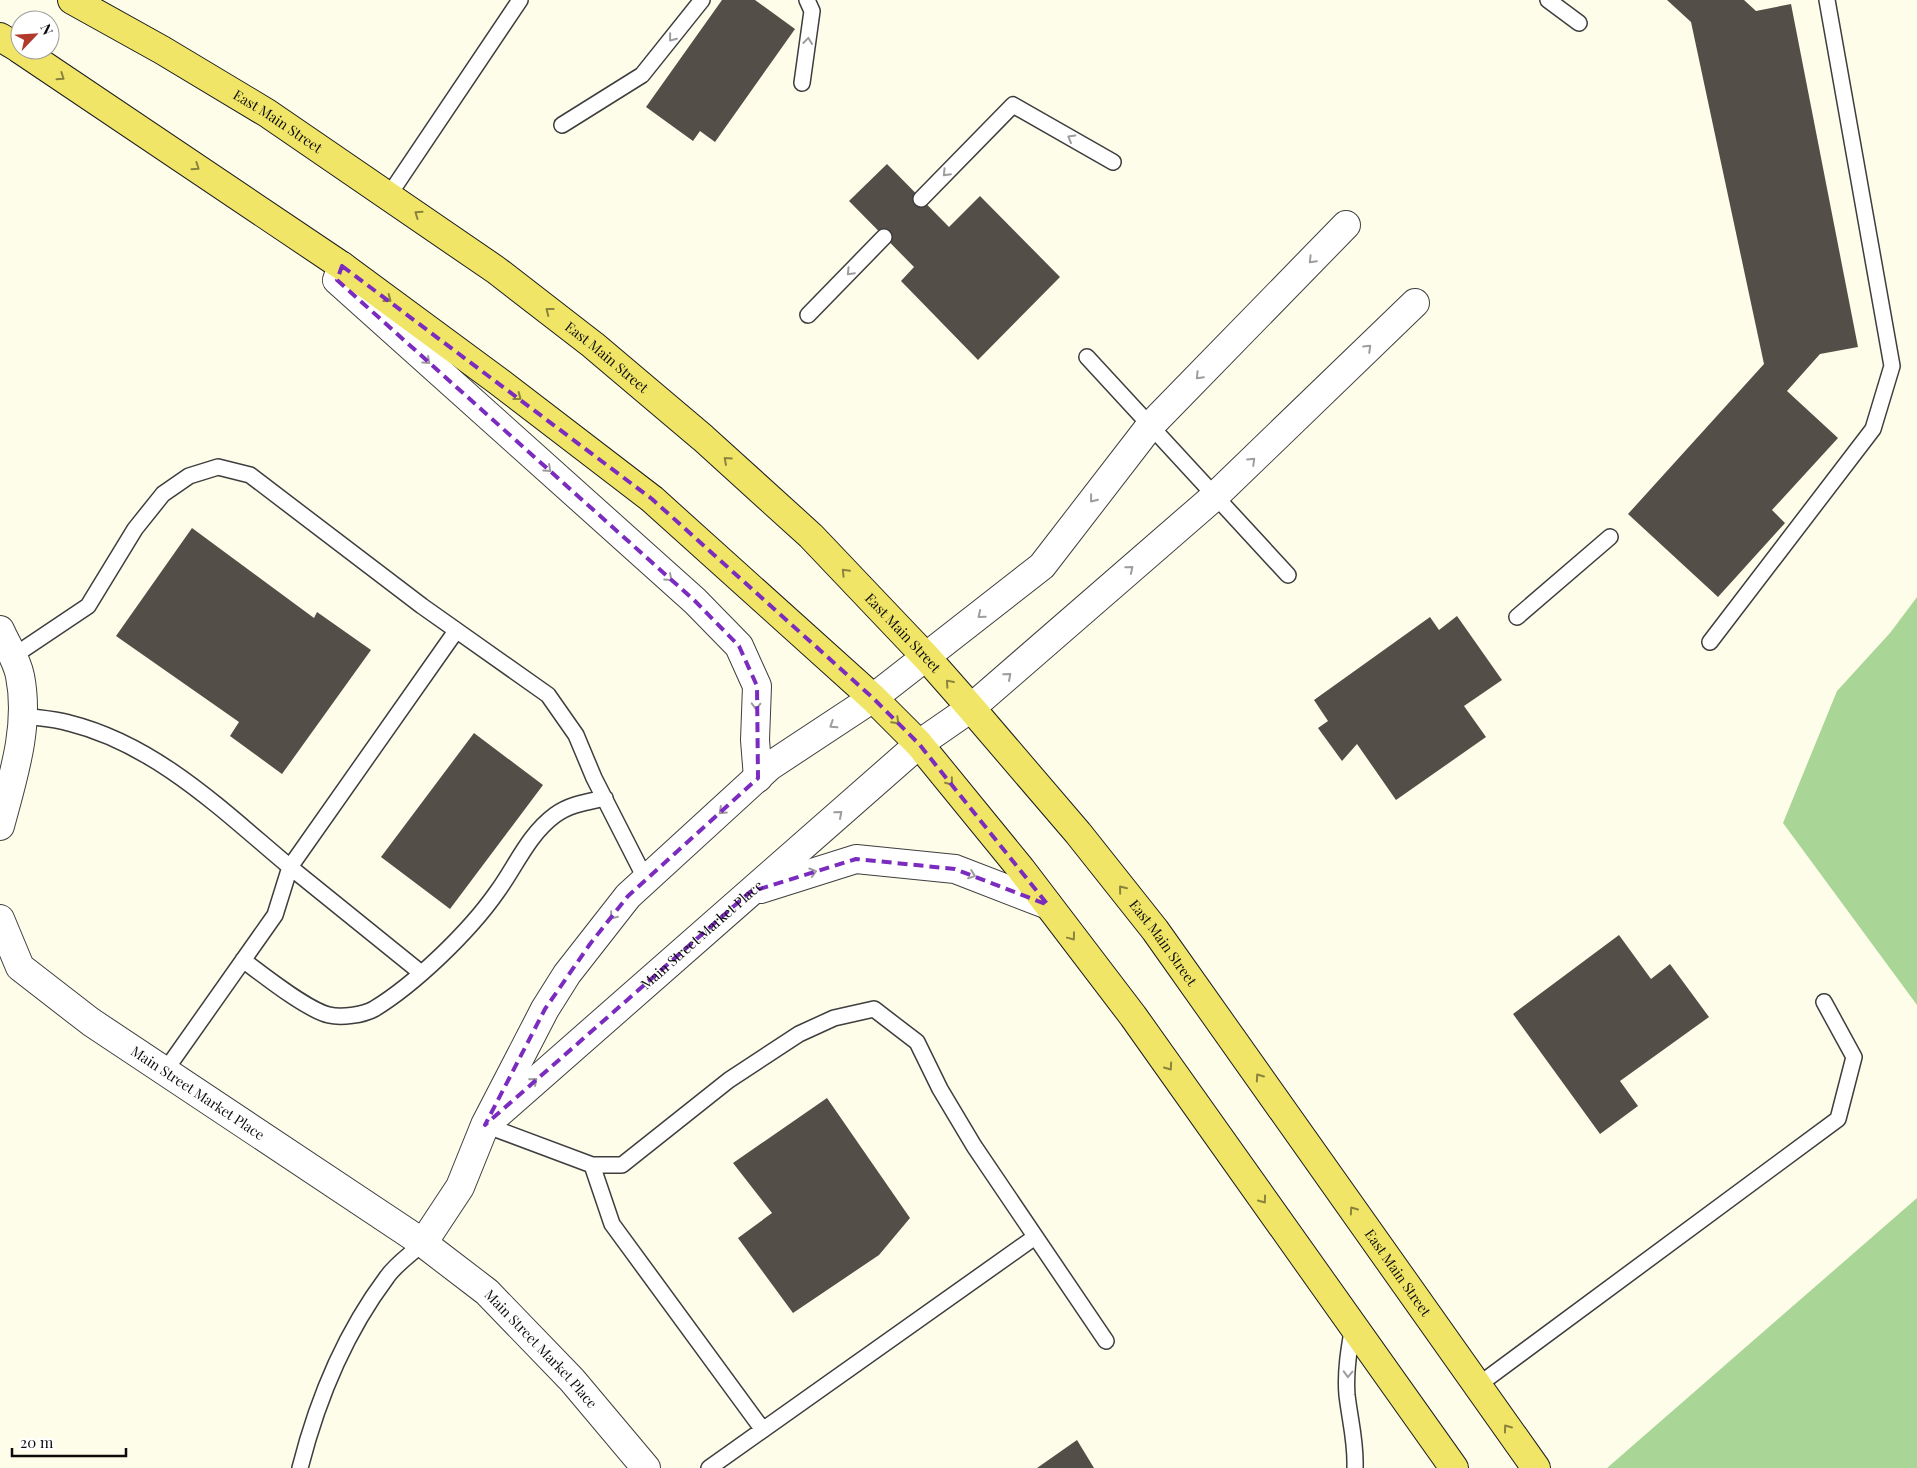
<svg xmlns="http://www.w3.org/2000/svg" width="1917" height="1468" viewBox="0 0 1917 1468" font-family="'Playfair Display',serif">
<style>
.forest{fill:#a9d597}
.building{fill:#534e48}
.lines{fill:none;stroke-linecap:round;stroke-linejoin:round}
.service-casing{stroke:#3e3e3e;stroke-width:18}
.minor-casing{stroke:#3e3e3e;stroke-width:30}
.primary-casing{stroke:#1c1c1c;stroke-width:30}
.service{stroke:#fff;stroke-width:15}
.minor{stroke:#fff;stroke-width:28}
.primary{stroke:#f1e567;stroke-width:28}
.oneway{stroke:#9d9d9d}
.oneway2{stroke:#8a833e}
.marked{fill:none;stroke:#7b2cbf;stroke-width:4;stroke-dasharray:10 6;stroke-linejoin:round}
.labels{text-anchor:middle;stroke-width:5;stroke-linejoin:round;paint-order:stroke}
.street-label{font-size:14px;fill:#0b0b0b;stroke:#fff}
</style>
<rect width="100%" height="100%" fill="#fefdea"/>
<path class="forest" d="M1917,597V1005L1783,823L1837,691L1890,633Z
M1917,1198V1468H1607Z"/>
<path class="building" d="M722,0H755L795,29L715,142L700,131L693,141L646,107Z
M1667,0H1744L1756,11L1791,4L1858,347L1820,354L1787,391L1838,438L1772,510L1785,523L1718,597L1628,514L1764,364L1691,22Z
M887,164L949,227L980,196L1060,277L978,360L901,281L914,267L849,201Z
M192,528L314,618L317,612L371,650L282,774L230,736L239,722L116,636Z
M1457,616L1502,680L1464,706L1486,737L1396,800L1357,744L1342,761L1318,728L1328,721L1314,700L1430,617L1439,630Z
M474,733L543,785L450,909L381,857Z
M1619,935L1651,979L1670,964L1709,1017L1620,1081L1638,1106L1600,1134L1513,1014Z
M827,1098L910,1218L879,1255L793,1313L738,1238L772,1213L733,1163Z
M1077,1440L1094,1468H1037Z"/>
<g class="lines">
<g class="service-casing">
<path id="service" d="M1548,0L1579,23
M802,83L812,11L807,0
M562,125L642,75L702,0
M389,195L520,0
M921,199L1013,105L1113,162
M808,315L884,237
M1087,357L1288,575
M1517,617L1610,537
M1710,642L1873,429L1892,366L1827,0
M12,657L88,606L135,529L163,494L189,476L218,467L250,475L422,606L548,695L576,735L594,778L646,880
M24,716C39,718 55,719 69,723C157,745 223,811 290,867L275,915L165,1071
M243,960C263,975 307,1010 329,1015C341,1018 363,1015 374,1009C415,984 469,932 497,892C516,866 528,835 555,815C570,804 587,802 605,798
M420,972L290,867L456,631
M485,1125L592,1165H622L729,1080L799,1034L834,1018L874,1009L917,1042L940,1089L974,1146L1106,1341
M592,1165L612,1224L763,1430
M1353,1326C1349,1348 1345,1372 1347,1395C1350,1421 1356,1441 1355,1468
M1477,1386L1838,1119L1854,1057L1824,1002
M300,1468C317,1401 345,1333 387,1277C396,1264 411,1254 423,1243
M709,1468L1035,1237"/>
</g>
<g class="minor-casing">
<g id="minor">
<path d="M342,266L337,280L695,601L739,646L757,686L755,740L758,778"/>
<path d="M0,630C6,644 17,660 20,676C30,726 13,777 0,826"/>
<path d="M761,889L856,859L955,869L1048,905"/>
<path id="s1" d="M0,919L20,967L91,1022L423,1243L460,1187L485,1125L545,1009L567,974L628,896L770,766L873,698L1042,566L1150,426L1346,225"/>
<path id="s2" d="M499,1113L919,744L971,708L1214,497L1415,303"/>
<path id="s3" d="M423,1243L487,1292L572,1380L646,1468"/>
</g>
</g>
<g class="primary-casing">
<g id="primary">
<path id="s4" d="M72,0L162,50L267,113L496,270L593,345L703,438L811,536L927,658L971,708L1078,833L1155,930L1536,1468"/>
<path d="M0,37L20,49"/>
<path d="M21,50L342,266L498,381L652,499L873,698L919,744L1021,869L1133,1016L1454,1468"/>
</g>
</g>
<use href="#service" class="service"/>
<use href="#minor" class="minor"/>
<use href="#primary" class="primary"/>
</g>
<defs><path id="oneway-chevron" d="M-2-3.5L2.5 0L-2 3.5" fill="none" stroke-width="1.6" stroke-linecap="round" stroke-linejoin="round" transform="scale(1.25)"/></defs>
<g class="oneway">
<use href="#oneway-chevron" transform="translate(672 38) rotate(129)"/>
<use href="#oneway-chevron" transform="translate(808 41) rotate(-83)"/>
<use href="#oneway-chevron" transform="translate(1071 138) rotate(-150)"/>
<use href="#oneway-chevron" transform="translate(946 173) rotate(134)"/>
<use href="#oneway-chevron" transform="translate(1312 260) rotate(134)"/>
<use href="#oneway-chevron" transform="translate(850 272) rotate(134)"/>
<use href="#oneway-chevron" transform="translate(1368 348) rotate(-44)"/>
<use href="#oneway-chevron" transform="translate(427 361) rotate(42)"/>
<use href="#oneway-chevron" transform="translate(1199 376) rotate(134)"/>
<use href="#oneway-chevron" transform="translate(1252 461) rotate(-44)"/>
<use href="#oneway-chevron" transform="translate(548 469) rotate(42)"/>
<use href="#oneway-chevron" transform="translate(1093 499) rotate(128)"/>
<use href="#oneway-chevron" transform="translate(1130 569) rotate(-40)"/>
<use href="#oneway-chevron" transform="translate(669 578) rotate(42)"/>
<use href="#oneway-chevron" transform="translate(981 615) rotate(141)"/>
<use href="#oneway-chevron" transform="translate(1008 676) rotate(-41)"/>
<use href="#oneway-chevron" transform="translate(756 706) rotate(92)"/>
<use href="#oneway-chevron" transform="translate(833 725) rotate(147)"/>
<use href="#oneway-chevron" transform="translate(722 811) rotate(137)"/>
<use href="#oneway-chevron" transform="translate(839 814) rotate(-41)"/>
<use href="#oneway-chevron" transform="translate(813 872) rotate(-17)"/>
<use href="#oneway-chevron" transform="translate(972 875) rotate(21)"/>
<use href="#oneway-chevron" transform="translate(613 916) rotate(129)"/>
<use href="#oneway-chevron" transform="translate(534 1081) rotate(-41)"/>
<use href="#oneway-chevron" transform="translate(1348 1374) rotate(92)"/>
</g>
<g class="oneway2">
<use href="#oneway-chevron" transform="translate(61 77) rotate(34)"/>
<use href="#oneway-chevron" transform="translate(196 167) rotate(34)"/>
<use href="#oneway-chevron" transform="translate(418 214) rotate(-145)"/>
<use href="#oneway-chevron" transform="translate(388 299) rotate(37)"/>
<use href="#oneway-chevron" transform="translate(549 311) rotate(-142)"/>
<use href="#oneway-chevron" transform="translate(518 397) rotate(37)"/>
<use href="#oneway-chevron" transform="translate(727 460) rotate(-138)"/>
<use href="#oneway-chevron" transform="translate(845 572) rotate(-134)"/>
<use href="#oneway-chevron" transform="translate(949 683) rotate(-131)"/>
<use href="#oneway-chevron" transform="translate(896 721) rotate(45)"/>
<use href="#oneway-chevron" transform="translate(950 782) rotate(51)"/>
<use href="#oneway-chevron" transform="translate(1122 889) rotate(-129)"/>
<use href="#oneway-chevron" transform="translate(1072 937) rotate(53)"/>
<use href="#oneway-chevron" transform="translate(1169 1067) rotate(55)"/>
<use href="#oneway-chevron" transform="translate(1259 1077) rotate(-125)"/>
<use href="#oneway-chevron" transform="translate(1263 1200) rotate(54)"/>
<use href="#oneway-chevron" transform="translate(1353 1210) rotate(-125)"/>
<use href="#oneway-chevron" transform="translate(1507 1428) rotate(-126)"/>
</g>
<path class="marked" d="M342,266L652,499L873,698L919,744L1048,905L955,869L856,859L750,892L485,1125L545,1009L590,944L628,896L758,778L757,686L739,646L695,601L337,280Z"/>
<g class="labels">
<g class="street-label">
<text dy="5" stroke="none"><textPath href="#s4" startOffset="239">East Main Street</textPath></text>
<text dy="5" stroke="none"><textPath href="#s4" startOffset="644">East Main Street</textPath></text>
<text dy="5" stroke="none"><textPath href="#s4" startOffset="1049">East Main Street</textPath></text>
<text dy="5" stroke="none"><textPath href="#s2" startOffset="270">Main Street Market Place</textPath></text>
<text dy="5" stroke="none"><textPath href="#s4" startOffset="1454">East Main Street</textPath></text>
<text dy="5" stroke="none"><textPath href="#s1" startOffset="270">Main Street Market Place</textPath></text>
<text dy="5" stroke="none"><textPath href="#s4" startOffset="1859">East Main Street</textPath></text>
<text dy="5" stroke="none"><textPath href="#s3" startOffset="159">Main Street Market Place</textPath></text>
</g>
</g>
<g transform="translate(35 35) rotate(65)"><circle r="24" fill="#ffffff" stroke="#9d9d9d"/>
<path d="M0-4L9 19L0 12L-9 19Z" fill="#b23a2c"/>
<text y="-8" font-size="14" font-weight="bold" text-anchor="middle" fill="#0b0b0b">N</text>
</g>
<path d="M12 1448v8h114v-8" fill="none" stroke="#0b0b0b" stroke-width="2.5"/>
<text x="20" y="1448" font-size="15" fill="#0b0b0b" stroke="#ffffff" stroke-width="4" paint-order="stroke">20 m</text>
</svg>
